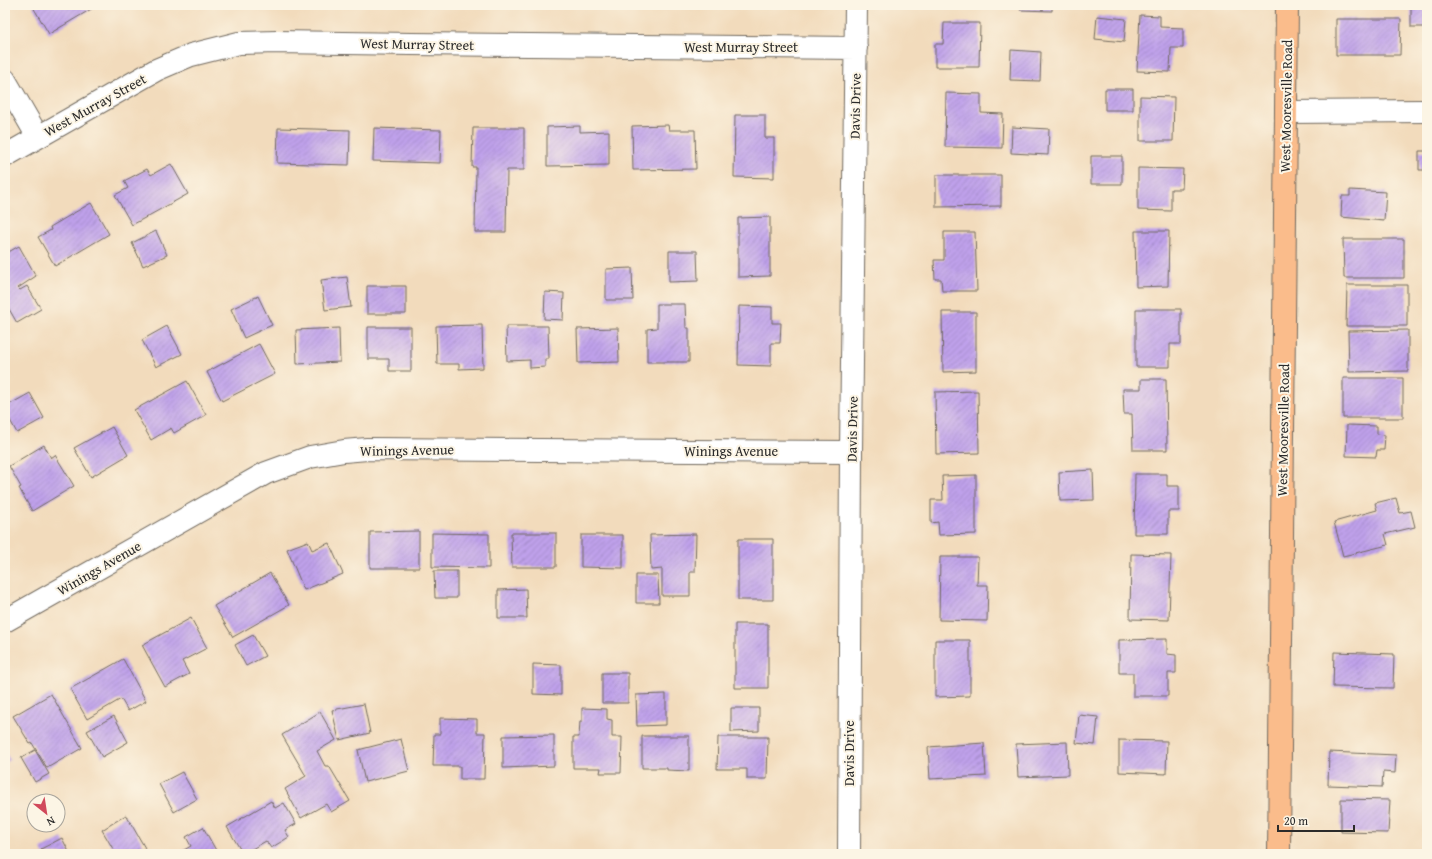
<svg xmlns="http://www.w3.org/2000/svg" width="1432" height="859" viewBox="0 0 1432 859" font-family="'Gentium Book Plus',serif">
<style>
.building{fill:url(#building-hatch)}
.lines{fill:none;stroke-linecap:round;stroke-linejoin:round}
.minor-casing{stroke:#71695e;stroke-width:24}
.major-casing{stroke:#71695e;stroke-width:24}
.minor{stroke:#fff;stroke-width:22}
.major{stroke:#fabc8b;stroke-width:22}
.labels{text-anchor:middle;stroke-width:4;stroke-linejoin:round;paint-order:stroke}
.street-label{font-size:14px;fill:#2b2b2b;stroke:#fcf5e5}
</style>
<defs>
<pattern id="building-hatch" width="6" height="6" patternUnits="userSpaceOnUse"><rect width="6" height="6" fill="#bfa1eb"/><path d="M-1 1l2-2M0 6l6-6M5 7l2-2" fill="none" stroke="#9b83bf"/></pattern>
</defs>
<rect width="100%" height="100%" fill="#fcf5e5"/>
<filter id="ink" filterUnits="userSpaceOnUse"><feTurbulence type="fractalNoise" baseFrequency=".025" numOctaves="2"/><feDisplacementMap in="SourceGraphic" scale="8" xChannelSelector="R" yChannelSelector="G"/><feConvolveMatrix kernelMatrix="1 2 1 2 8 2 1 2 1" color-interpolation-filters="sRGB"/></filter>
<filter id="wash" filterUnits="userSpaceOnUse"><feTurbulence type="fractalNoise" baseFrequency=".012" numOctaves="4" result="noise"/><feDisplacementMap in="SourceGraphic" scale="16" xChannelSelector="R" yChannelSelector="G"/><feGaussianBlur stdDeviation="0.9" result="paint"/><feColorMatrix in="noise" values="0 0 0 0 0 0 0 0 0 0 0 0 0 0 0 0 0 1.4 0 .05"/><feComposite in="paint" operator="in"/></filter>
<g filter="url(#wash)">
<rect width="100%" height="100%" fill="#f2dbbc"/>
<g id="blocks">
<path class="building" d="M36,5H98L49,34L33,7Z
M1020,5H1052V11L1020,10Z
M1411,5H1427V27H1411Z
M1140,15L1160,16V27L1183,28V48H1171L1170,72L1137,71Z
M1097,16L1126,19L1124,42L1095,39Z
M1336,19H1401L1400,55H1336Z
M944,23H980L979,67H935V44H943Z
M1011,50L1041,52L1040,81L1010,80Z
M1105,89H1133V110H1105Z
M946,93L981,94V113L1003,114L1002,148L945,147Z
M1140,96L1174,97L1173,141H1140Z
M735,115H765V138H774V178L734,177Z
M668,125L669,130H695L696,169L633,170L632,126Z
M580,126V132L609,131V165L547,166V127Z
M1012,127L1049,129L1048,155L1011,153Z
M278,128L350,130L349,165L277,163Z
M374,128L441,130L440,163L373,161Z
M473,128H524V170H507L506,232H475L476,167H472Z
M1419,151H1427V170H1419Z
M1091,156H1122V184H1091Z
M171,164L188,194L132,225L115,195L128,188L124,181L147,169L151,175Z
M1138,168L1183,169L1182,189H1171V211L1138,210Z
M936,175H1001V206L936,207Z
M1350,190L1386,192L1384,221L1341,217L1342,196H1350Z
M91,203L109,234L55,266L38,237L51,230L50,227Z
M770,217V276L738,277V218Z
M156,231L167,255L143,266L132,243Z
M1135,231H1169L1168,286L1136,287Z
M944,232H975L977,291H942L941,279H935L934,260H944Z
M1343,239H1404V278H1344Z
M19,246L36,276L18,288L20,290L27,286L41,309L17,323L5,302V254Z
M669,251H697L698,281L669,282Z
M632,268L633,300H606V269Z
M347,277L351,307L325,310L321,280Z
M1347,285H1407V326H1346Z
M367,286H406V314H367Z
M545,292L564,293L563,320L544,319Z
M258,296L272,325L244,338L231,309Z
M657,304H685L686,328H689V362H647V329L657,328Z
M739,306L772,307V323H781L780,343H771V366L738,365Z
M1136,309H1181V344H1170V367H1136Z
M942,312H976V371L943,372Z
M482,325L483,368L459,369V364H437L436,326Z
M167,326L182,354L156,367L142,340Z
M506,326H548L549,359H545V367L530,368V360L507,361Z
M368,327H411V371H389V359H368Z
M339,328L340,362L297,364L296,330Z
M618,328L619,362L578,363L577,329Z
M1408,330V371L1349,372L1348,331Z
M259,344L275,374L222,401L207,372Z
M1343,378H1403V418H1343Z
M1141,379H1166L1167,450H1133L1132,414H1124L1123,389H1141Z
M187,381L206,415L174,433L171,428L151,440L134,410Z
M978,391L979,453L936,454L935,392Z
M30,393L44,418L17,433L5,411V407Z
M1347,425L1377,426V434L1385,435L1384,450H1377L1376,457L1346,456Z
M112,427L128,455L91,477L74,448Z
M44,445L51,458L55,455L74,486L32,511L19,488L21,487L9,466Z
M1093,470L1094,500L1060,501L1059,472Z
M1135,474H1167V486H1179V511H1168V534H1134Z
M976,475V534L939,535L938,522L931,523V500H943L942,476Z
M1396,498L1400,513L1411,511L1415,527L1385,534L1388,545L1343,556L1334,522L1377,510L1375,503Z
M419,531V568H370V532Z
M432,533L489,534V568L432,567Z
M511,533H556V567H512Z
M696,534L695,572H690V596H662V569L651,570L650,535Z
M581,535H623V568L581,567Z
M738,539H773V600H738Z
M308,541L312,550L329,543L343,574L304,590L287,549Z
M1131,554L1171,555L1169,620L1130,619Z
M940,557H978L977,585H988L987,621L939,620Z
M434,571H457V598H435Z
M270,573L289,605L233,637L214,606Z
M636,575H658L659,603H636Z
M526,589L527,618H498V590Z
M191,618L207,648L182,661L189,674L165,687L142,645Z
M735,624H768V688H735Z
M253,635L265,656L246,666L235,645Z
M1167,639V654L1176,655V673H1168V696H1133V673H1119V640Z
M935,640H970V696L935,697Z
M1334,652L1394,654L1393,688L1333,687Z
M123,659L146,701L128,711L121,699L87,719L70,689Z
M533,664L561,665V695L533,694Z
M602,673H628V703H602Z
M51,694L82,748L47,768L32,743L30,744L13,716Z
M666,694V725L637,726L636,695Z
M364,704L370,733L339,740L332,710Z
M582,708L607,709V719L612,720V737H622L621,773H600L601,768H573V737H579L580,721H582Z
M731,708H759V731L731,732Z
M320,712L336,740L317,751L325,766H329L350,801L331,812L326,804L301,818L285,789L306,776L282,735Z
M1079,715L1098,717L1095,745L1076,743Z
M114,716L128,742L102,757L87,731Z
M440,718L477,719V733H485L484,779H460V766H433L434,734H440Z
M554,735V766L503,768V736Z
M642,736H689V771L667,770V768H642Z
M718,737H768L767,779H747V769H717Z
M401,739L409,771L365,782L358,750Z
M1119,740L1167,741L1166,774L1119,772Z
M1067,742L1068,775L1018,777L1016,744Z
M984,743L986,776L930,779L928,747Z
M35,750L49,774L35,782L21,758Z
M5,752L10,760L5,763Z
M1329,752L1396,755L1395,773L1383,772L1382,787L1328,785Z
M182,772L197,799L174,812L159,784Z
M1341,799L1390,800L1388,833L1341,832Z
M271,801L275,808L284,803L296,824L285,830L289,837L271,848L266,841L243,854L227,827Z
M126,815L145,848L134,854H116L102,830Z
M203,827L218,854H177L191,846L186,837Z
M62,838L70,854H43L41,849Z"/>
</g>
</g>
<g filter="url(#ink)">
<use href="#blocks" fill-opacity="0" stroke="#71695e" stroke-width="1"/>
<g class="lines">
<g class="minor-casing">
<path id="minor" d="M5,80L38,137
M1286,112L1427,111
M5,156L156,70L191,55L239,43L277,42L411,44L856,48
M5,621L266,473L310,457L344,451L367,449L851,452
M849,854L851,452L856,5"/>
</g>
<g class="major-casing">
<path id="major" d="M1279,854L1287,5"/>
</g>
<use href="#minor" class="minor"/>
<use href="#major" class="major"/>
</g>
</g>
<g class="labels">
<g class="street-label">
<text transform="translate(417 44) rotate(1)" y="5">West Murray Street</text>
<text x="741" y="52">West Murray Street</text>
<text transform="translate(95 105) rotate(-29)" y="5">West Murray Street</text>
<text transform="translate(855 106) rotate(-89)" y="5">Davis Drive</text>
<text transform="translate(1286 106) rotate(-89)" y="5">West Mooresville Road</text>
<text transform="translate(852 429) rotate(-89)" y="5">Davis Drive</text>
<text transform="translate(1283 430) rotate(-89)" y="5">West Mooresville Road</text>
<text transform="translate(407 450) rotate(-1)" y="5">Winings Avenue</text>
<text x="731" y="456">Winings Avenue</text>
<text transform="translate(99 568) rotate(-30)" y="5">Winings Avenue</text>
<text transform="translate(849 753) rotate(-90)" y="5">Davis Drive</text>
</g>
</g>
<rect width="1432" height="859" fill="none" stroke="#fcf5e5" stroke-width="20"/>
<g transform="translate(46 813) rotate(150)"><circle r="19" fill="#fcf5e5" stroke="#a8a49b"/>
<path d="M0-3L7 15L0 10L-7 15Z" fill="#d1495b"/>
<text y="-6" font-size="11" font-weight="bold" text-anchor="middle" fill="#2b2b2b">N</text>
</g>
<path d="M1278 825v6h76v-6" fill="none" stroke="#2b2b2b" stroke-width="2"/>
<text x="1284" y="825" font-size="12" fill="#2b2b2b" stroke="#fcf5e5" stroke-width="3" paint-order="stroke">20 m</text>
</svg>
